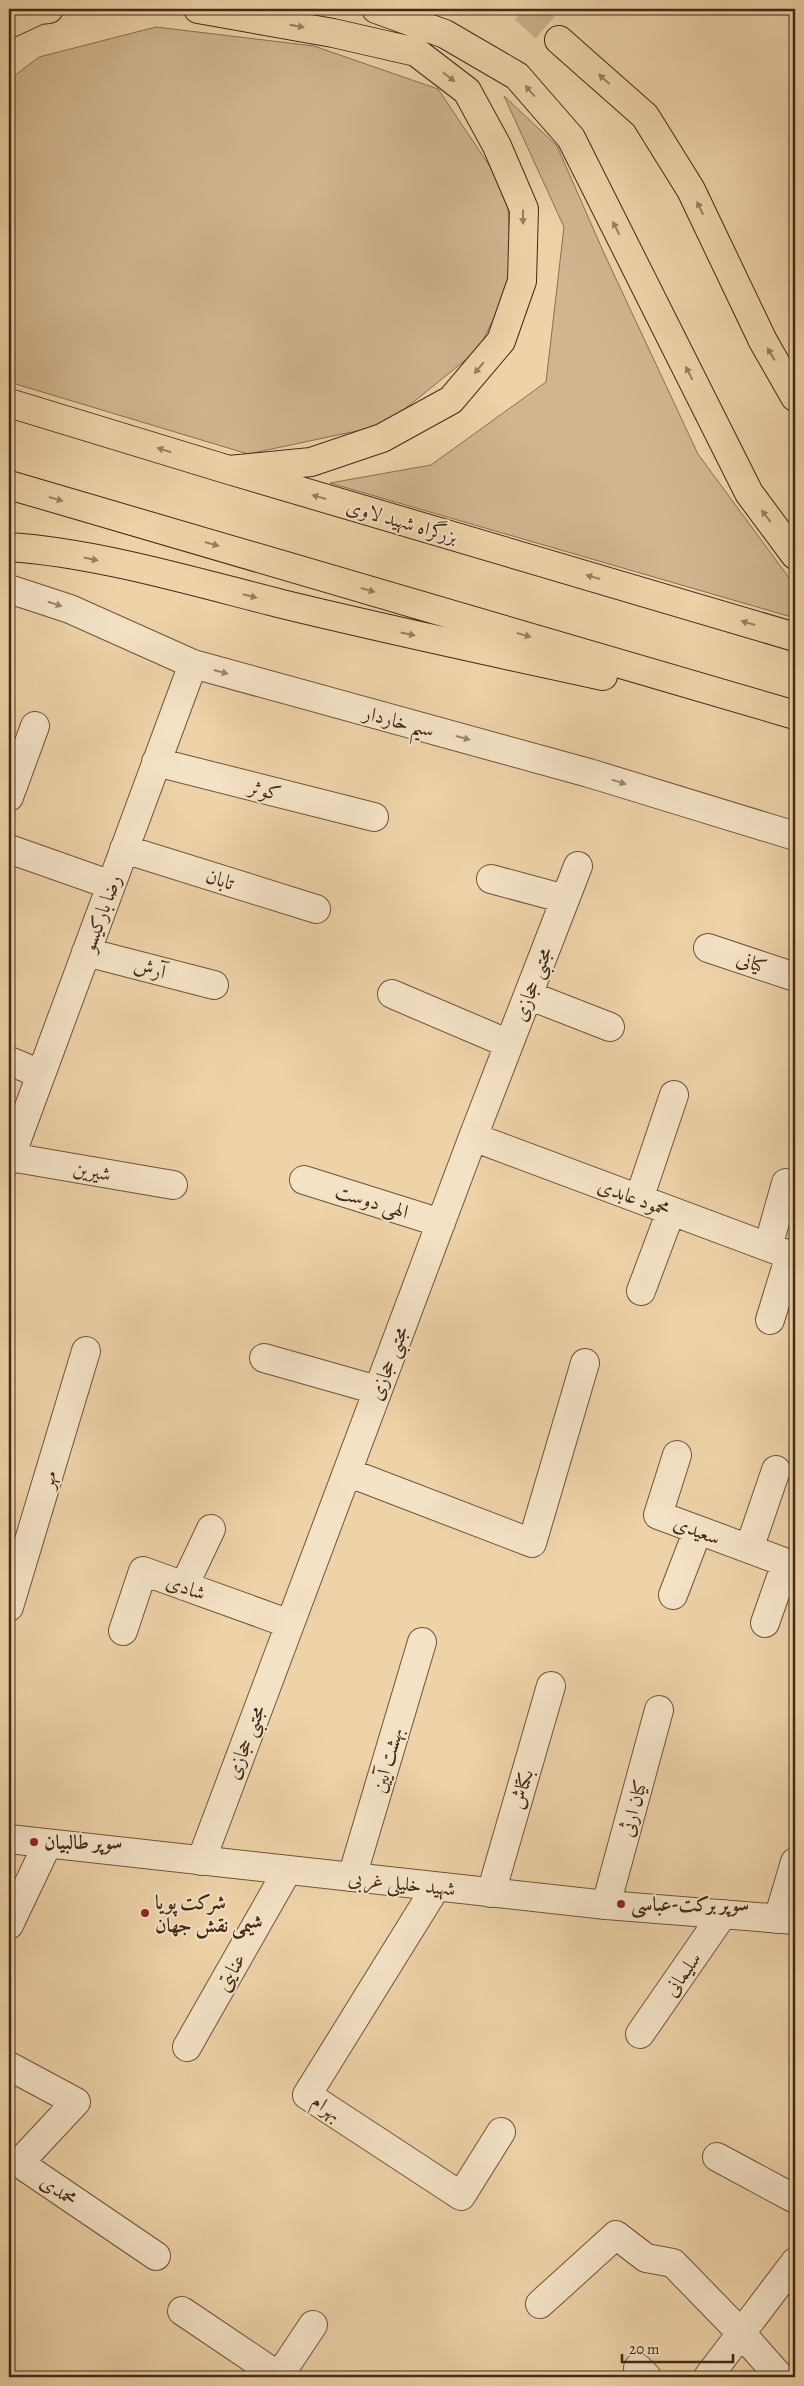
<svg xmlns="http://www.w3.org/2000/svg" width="804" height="2386" viewBox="0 0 804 2386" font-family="Alegreya,Amiri,serif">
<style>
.green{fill:#d1b58f;stroke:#8a7053}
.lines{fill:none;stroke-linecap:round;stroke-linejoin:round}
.trunk-tunnel{stroke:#ccb08b;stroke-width:28;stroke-dasharray:28 14;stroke-linecap:butt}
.minor-casing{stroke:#6d543b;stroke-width:30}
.tertiary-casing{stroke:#6d543b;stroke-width:30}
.trunk-casing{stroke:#422a17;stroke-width:30}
.minor{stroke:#f4e2c6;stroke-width:28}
.tertiary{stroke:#f4e2c6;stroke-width:28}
.trunk{stroke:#eed2a8;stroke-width:28}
.oneway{fill:#987e60}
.oneway2{fill:#9b866e}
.poi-dot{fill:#8f2418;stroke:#f4e2c6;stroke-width:2}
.labels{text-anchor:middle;stroke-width:4;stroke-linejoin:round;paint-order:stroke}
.street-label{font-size:20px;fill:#422a17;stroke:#f4e2c6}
.poi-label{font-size:20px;font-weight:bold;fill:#422a17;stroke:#f4e2c6;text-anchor:start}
</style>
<rect width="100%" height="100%" fill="#eed2a8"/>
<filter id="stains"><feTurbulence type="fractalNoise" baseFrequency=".004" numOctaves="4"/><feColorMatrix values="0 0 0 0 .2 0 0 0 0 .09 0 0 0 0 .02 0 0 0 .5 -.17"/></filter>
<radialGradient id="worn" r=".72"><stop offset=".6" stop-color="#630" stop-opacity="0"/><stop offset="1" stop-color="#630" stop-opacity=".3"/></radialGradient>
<path class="green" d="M156,27L314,46L438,89L507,192L512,280L479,349L385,425L248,454L9,382V80L39,57Z
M504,96L557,146L603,251L698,454L795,586V618L330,483L431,465L546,382L564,227Z"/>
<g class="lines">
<path class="trunk-tunnel" d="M524,9L559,40"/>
<g class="minor-casing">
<path id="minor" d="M156,762L374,817
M9,797L35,726
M9,849L111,885
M124,849L316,909
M491,879L565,899
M708,948L795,977
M86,952L214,985
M392,994L509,1044
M528,995L610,1027
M9,1061L41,1074
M473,1137L795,1257
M10,1157L173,1185
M9,1161L193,664
M304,1180L441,1223
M639,1199L674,1095
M768,1247L786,1183
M641,1291L671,1211
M770,1320L790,1255
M264,1358L377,1390
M677,1455L658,1515L795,1566
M347,1472L532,1543L585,1363
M749,1549L776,1470
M184,1586L211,1529
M673,1595L698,1530
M9,1607L86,1351
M765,1623L786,1563
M123,1631L143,1571L290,1624
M201,1861L473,1137L578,866
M352,1877L422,1642
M436,1887L307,2095L461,2196L501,2132
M491,1893L551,1686
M606,1905L659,1710
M778,1919L795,1862
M640,2034L723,1914
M187,2047L287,1871
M9,2066L76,2102L19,2163L156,2256
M717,2157L795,2199
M540,2304L616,2235L646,2258L673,2263L741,2333L780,2377
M182,2311L280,2377
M638,2368L647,2377
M279,2376L313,2325
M708,2377L795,2262"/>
</g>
<g class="tertiary-casing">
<path id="tertiary" d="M9,589L70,609L193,664L589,773L795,836
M9,1839L606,1905L795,1920
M9,1925L47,1845"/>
</g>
<g class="trunk-casing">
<path id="trunk" d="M198,9L333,33L416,52L467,91L497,146L524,209L522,281L501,341L451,400L382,438L311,462L229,470
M376,9L445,34L517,76L571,138L749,493L795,555
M9,24L39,10L49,9
M559,40L645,116L691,190L763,341L795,397
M9,403L229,470L795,637
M9,485L795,715
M9,547C98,553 195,582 282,604C389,630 496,653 603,676"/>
</g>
<use href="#minor" class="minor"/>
<use href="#tertiary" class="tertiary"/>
<use href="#trunk" class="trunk"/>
</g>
<defs><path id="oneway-solid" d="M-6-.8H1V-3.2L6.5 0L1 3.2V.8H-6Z" transform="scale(1.25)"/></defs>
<g class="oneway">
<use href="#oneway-solid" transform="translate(297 26) rotate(10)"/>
<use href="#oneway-solid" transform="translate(449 77) rotate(37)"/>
<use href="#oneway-solid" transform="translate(604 79) rotate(-138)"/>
<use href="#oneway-solid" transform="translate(530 91) rotate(-131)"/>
<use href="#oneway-solid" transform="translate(700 208) rotate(-115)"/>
<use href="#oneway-solid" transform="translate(523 217) rotate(90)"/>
<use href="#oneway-solid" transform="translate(616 228) rotate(-117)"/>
<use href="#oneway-solid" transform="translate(771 354) rotate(-120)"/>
<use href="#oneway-solid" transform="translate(479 368) rotate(130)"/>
<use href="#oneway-solid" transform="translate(689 373) rotate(-117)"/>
<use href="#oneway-solid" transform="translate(164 450) rotate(-163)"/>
<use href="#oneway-solid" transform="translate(319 497) rotate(-164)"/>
<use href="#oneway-solid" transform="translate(56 499) rotate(16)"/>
<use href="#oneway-solid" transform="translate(766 516) rotate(-127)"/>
<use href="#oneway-solid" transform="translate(212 544) rotate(16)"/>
<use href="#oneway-solid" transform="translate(91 559) rotate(12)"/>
<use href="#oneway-solid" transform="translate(593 577) rotate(-164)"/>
<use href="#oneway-solid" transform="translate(368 590) rotate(16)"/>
<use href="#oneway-solid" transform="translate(250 596) rotate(14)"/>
<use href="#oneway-solid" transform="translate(748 623) rotate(-164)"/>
<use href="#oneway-solid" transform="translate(408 634) rotate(12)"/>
<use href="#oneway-solid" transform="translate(524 635) rotate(16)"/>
</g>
<g class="oneway2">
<use href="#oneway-solid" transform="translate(55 604) rotate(18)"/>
<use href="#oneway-solid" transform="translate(221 672) rotate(15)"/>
<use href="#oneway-solid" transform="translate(463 738) rotate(15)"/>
<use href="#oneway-solid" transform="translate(619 782) rotate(17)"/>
</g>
<g class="poi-dot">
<circle cx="34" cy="1842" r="5"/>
<circle cx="621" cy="1904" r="5"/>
<circle cx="145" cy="1913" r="5"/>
</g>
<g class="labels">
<g class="street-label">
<text transform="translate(402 521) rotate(16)" y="7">بزرگراه شهید لاوی</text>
<text transform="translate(399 721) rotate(15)" y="7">سیم خاردار</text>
<text transform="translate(265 790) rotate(14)" y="7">کوثر</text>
<text transform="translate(220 879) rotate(18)" y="7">تابان</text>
<text transform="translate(101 913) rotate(-70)" y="7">رضا بارکیسو</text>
<text transform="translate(752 962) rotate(19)" y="7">کیانی</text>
<text transform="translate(150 968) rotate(15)" y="7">آرش</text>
<text transform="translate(532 984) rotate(-69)" y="7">مجتبی حجازی</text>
<text transform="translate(92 1171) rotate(10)" y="7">شیرین</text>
<text transform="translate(634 1197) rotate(20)" y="7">محمود عابدی</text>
<text transform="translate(372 1201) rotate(17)" y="7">الهی دوست</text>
<text transform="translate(388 1363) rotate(-69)" y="7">مجتبی حجازی</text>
<text transform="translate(48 1479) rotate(-74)" y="7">مهر</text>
<text transform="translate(697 1530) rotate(21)" y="7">سعیدی</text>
<text transform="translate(186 1587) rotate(20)" y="7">شادی</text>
<text transform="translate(245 1742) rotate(-69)" y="7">مجتبی حجازی</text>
<text transform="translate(387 1760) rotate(-74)" y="7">بهشت آیین</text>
<text transform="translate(521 1789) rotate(-74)" y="7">بکتاش</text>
<text transform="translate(633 1808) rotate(-75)" y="7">کیان ارثی</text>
<text transform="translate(402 1883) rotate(6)" y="7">شهید خلیلی غربی</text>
<text transform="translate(230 1972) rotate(-60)" y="7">عنایتی</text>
<text transform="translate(682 1974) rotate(-55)" y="7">سلیمانی</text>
<text transform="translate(327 2107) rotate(36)" y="7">بهرام</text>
<text transform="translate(59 2190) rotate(34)" y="7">محمدی</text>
</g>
<g class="poi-label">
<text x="44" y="1849">سوپر طالبیان</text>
<text x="155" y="1909">شرکت پویا<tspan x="155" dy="23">شیمی نقش جهان</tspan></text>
<text x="631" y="1911">سوپر برکت-عباسی</text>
</g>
</g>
<rect width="804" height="2386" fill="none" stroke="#eed2a8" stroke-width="30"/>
<rect x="10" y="10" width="784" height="2366" fill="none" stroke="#422a17" stroke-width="2.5"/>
<rect x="15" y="15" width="774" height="2356" fill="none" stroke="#422a17"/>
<path d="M622 2354v8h111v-8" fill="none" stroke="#422a17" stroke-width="2.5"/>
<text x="629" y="2354" font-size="15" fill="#422a17" stroke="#f4e2c6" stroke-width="4" paint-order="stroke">20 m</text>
<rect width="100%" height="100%" filter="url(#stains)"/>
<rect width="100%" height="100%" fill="url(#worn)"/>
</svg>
